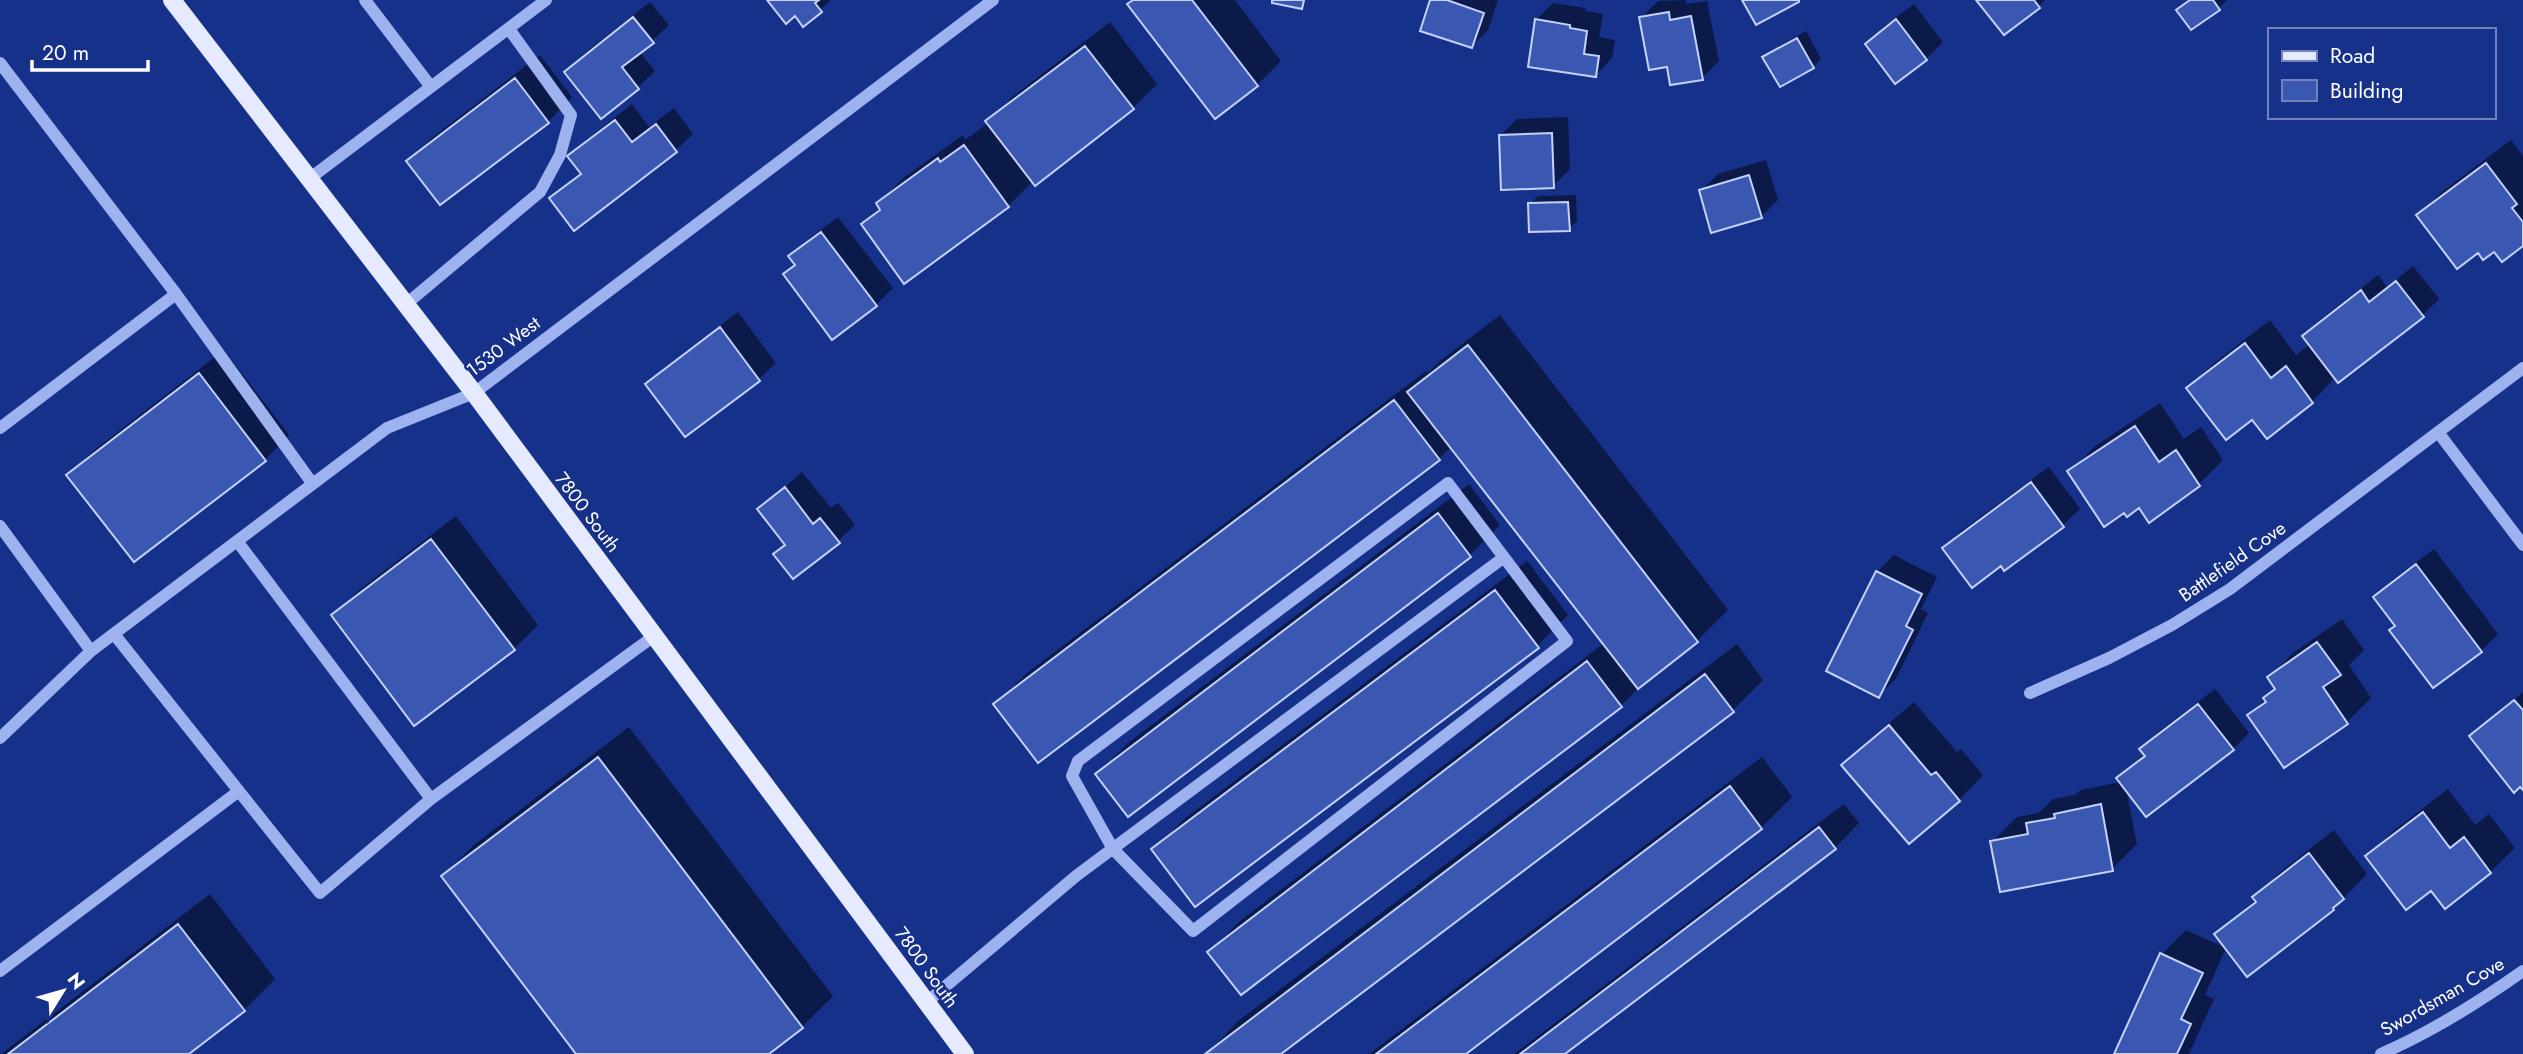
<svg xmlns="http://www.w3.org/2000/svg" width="2523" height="1054" viewBox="0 0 2523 1054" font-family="Jost,sans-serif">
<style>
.shadow{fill:#0007}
.building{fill:#3a58b2;stroke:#c4d2fb;stroke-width:2}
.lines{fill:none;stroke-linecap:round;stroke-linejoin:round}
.minor{stroke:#9eb2ef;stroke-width:12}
.major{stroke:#e6eaff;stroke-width:18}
.labels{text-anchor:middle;stroke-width:5;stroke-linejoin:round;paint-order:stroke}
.street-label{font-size:19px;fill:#fff;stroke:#16318a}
</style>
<rect width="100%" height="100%" fill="#16318a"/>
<path class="shadow" d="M770,0H831L803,24L795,14Z
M1134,0H1235L1281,61L1257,85Z
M1432,0H1498L1488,30L1472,46Z
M1686,0V4L1707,1L1719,61L1702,78L1668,65L1641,18L1658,1Z
M1979,0H2045L2039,6Z
M2189,0H2227L2219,8L2178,10Z
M650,2L669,25L640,52L655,71L638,87L601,116L566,72L582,55Z
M1553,3L1586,8V11L1603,14L1599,37L1615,40L1612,58L1596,75L1536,20Z
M1914,4L1943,42L1926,59L1867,44L1883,27Z
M1110,22L1157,84L1133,108L1033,181L1008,206L863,224L880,207L878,204L902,179L963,135L965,140L988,123L1012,97Z
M1806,31L1821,59L1813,67L1780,85L1765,58L1773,50Z
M540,55L572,97L548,122L408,161L433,137Z
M632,104L649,127L674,108L693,134L676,150L575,229L552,198L581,172L570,156L586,140Z
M1568,117L1570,169L1553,186L1500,136L1517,119Z
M2511,140L2523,156V244L2478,251L2418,215L2443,191Z
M1766,160L1778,200L1761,217L1701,191L1718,174Z
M1576,195L1577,221L1569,229L1530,204L1538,196Z
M838,217L893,288L876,305L833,337L785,274L796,264L790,257L807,240Z
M2413,266L2439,299L2422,316L2336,377L2312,402L2188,388L2213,364L2270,320L2296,355L2310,344L2305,336L2321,319L2378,275L2387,287Z
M738,312L776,363L759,379L685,434L648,384L664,368Z
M1500,315L1728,610L1697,641L1649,677L1621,706L1241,992L1209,952L1240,921L1604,643L1452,446L1439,459L996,704L1027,673L1426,371L1428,373L1440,361Z
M224,350L289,435L265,460L134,560L69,475L93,451Z
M2160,403L2184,439L2201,427L2223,460L2199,484L2193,488L2140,506L2070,472L2094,447Z
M2049,467L2080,509L2063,525L2005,569L2001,564L1945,548L1961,531Z
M802,472L831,508L838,503L855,525L838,541L775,554L786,544L759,509Z
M1469,484L1500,525L1469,556L1097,774L1128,743Z
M456,516L538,625L514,649L334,615L358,591Z
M2434,549L2498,634L2481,651L2434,686L2397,625L2375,597L2392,580Z
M1894,555L1937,577L1921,609L1928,613L1896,679L1879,695L1828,671L1877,572Z
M1527,561L1568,615L1537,646L1154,850L1184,819Z
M2342,619L2364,650L2349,665L2371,698L2347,722L2285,765L2250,715L2276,687L2269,677L2293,653Z
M1737,644L1763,680L1733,710L1278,1054H1207L1237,1022Z
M2215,689L2249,733L2233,749L2126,789L2137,844L2112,869L1992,842L2017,817L2039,813L2053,799L2075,795L2081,790L2121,782L2118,778L2145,753L2142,749L2158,732Z
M2523,692V788L2471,736Z
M1914,702L1957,752L1961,749L1983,775L1959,800L1909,842L1844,765L1868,741Z
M629,727L833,996L802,1027L766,1054H578L443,876L474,845Z
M1762,757L1792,797L1761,828L1463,1054H1369Z
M2448,789L2475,825L2489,814L2515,848L2490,872L2432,889L2367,856L2392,832Z
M1844,804L1859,823L1835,848L1563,1054H1514Z
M2334,830L2367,874L2333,909L2216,935L2256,899L2255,897L2279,873Z
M210,894L275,979L244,1010L186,1054H1Z
M2186,930L2226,948L2205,995L2214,999L2189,1054H2115L2162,954Z"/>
<path class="building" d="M767,0H819L815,3L822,12L803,27L795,16L786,24Z
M1133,0H1192L1258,86L1215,119L1127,4Z
M1272,0H1304L1302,9L1272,3Z
M1430,0H1447L1484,13L1472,48L1420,31Z
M1742,0H1799V2L1756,25Z
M1976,0H2034L2040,8L2004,35Z
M2190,0H2213L2220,10L2191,30L2176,10Z
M1669,12L1670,20L1691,16L1703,80L1670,85L1667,67L1649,70L1639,17Z
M633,17L654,43L622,67L639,89L601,119L564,72Z
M1535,19L1570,25V28L1587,31L1584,54L1599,56L1596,77L1528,67Z
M1896,19L1927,60L1895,84L1865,44Z
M1797,38L1814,68L1780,87L1762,57Z
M1085,46L1134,109L1035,186L985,121Z
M515,78L549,123L440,205L406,161Z
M615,120L632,142L656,124L677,152L574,231L549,198L581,174L567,156Z
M1552,133L1554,188L1501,190L1499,135Z
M964,145L1009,207L904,284L861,224L880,210L876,203L938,158L940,162Z
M2486,163L2517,204L2512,208L2523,222V246L2502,262L2494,252L2483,260L2478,253L2457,269L2416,215Z
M1749,175L1762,218L1711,233L1699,190Z
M1568,202L1570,231L1529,232L1528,203Z
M821,232L877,306L832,340L783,274L795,265L788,256Z
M2396,281L2424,317L2338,383L2302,336L2361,290L2369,302Z
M720,327L760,381L685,437L645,384Z
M2245,343L2271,378L2286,366L2313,403L2267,439L2252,420L2226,440L2186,388Z
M1468,345L1698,642L1638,689L1407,392Z
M199,373L266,461L134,562L66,475Z
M1394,400L1440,460L1038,763L993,704Z
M2135,426L2159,462L2176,450L2200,486L2149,523L2139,508L2127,517L2124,513L2104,527L2067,471Z
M2031,482L2064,527L2004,571L2001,566L1972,588L1942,548Z
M785,487L813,524L820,518L840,543L793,579L773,554L785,545L757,509Z
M1438,513L1471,557L1128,817L1095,774Z
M431,539L515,650L414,726L331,615Z
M2416,564L2482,652L2433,688L2389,630L2395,626L2373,597Z
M1876,571L1922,594L1906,626L1913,630L1879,698L1826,671Z
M1495,590L1539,648L1195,907L1151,849Z
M2317,642L2341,675L2323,687L2348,724L2284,768L2247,715L2266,702L2263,698L2275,689L2267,677Z
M1587,661L1622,707L1241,995L1207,952Z
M1705,674L1734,712L1281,1054H1205Z
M2514,700L2523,710V790L2520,787L2514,793L2469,736Z
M2198,704L2234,750L2146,817L2116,778L2145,756L2139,749Z
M1889,725L1931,775L1936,772L1960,801L1909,844L1841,765Z
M598,757L803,1028L769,1054H576L441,876Z
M1730,786L1762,829L1466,1054H1376Z
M2101,804L2113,871L2000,892L1990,841L2028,834L2026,823L2055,818L2054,814Z
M2423,812L2450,848L2464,837L2491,873L2445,909L2431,891L2406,910L2365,856Z
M1819,827L1836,849L1565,1054H1520Z
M2309,853L2344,899L2333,908L2334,910L2247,977L2214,934L2256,902L2252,897Z
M178,924L245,1011L189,1054H8Z
M2160,953L2203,973L2181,1019L2191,1024L2177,1054H2114Z"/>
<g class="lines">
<path class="minor" d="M365,0L431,87
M0,63L176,294L0,428
M309,179L546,0
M176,294L312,483
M405,305L540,192L560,155L571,115L509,29
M2438,432L2523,545
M1448,483L1567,641L1193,931L1113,849L1072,776L1078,761Z
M0,526L91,651
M237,541L431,799L654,636
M114,634L320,893L431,799
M2030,693L2109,658L2172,625L2230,589L2523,368
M0,738L91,651L387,428L474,393L993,0
M0,971L239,791
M927,1002L1076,876L1503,558
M2381,1054C2431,1032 2478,1003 2523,971"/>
<path class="major" d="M172,0L474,393L965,1054"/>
</g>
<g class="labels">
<g class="street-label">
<text transform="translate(503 346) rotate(-37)" y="7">1530 West</text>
<text transform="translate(588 512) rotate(53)" y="7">7800 South</text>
<text transform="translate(2232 561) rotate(-35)" y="7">Battlefield Cove</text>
<text transform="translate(927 967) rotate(54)" y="7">7800 South</text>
<text transform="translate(2442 996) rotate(-30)" y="7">Swordsman Cove</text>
</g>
</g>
<rect x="2268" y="28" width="228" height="91" fill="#16318a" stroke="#7383b9" stroke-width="2"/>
<rect x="2282" y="51" width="35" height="10" fill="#e6eaff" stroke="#7383b9" stroke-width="2"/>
<text x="2330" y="63" font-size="21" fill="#ffffff">Road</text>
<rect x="2282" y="80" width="35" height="21" fill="#3a58b2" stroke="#7383b9" stroke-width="2"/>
<text x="2330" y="98" font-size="21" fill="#ffffff">Building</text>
<g transform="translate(63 991) rotate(53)" stroke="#16318a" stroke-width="5" paint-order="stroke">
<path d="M0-5L12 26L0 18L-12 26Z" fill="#ffffff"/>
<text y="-10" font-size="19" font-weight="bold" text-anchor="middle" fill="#ffffff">N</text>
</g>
<path d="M32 60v10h116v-10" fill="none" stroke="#ffffff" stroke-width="3.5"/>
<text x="42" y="60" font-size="21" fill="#ffffff" stroke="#16318a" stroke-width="5" paint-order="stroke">20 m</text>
</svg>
